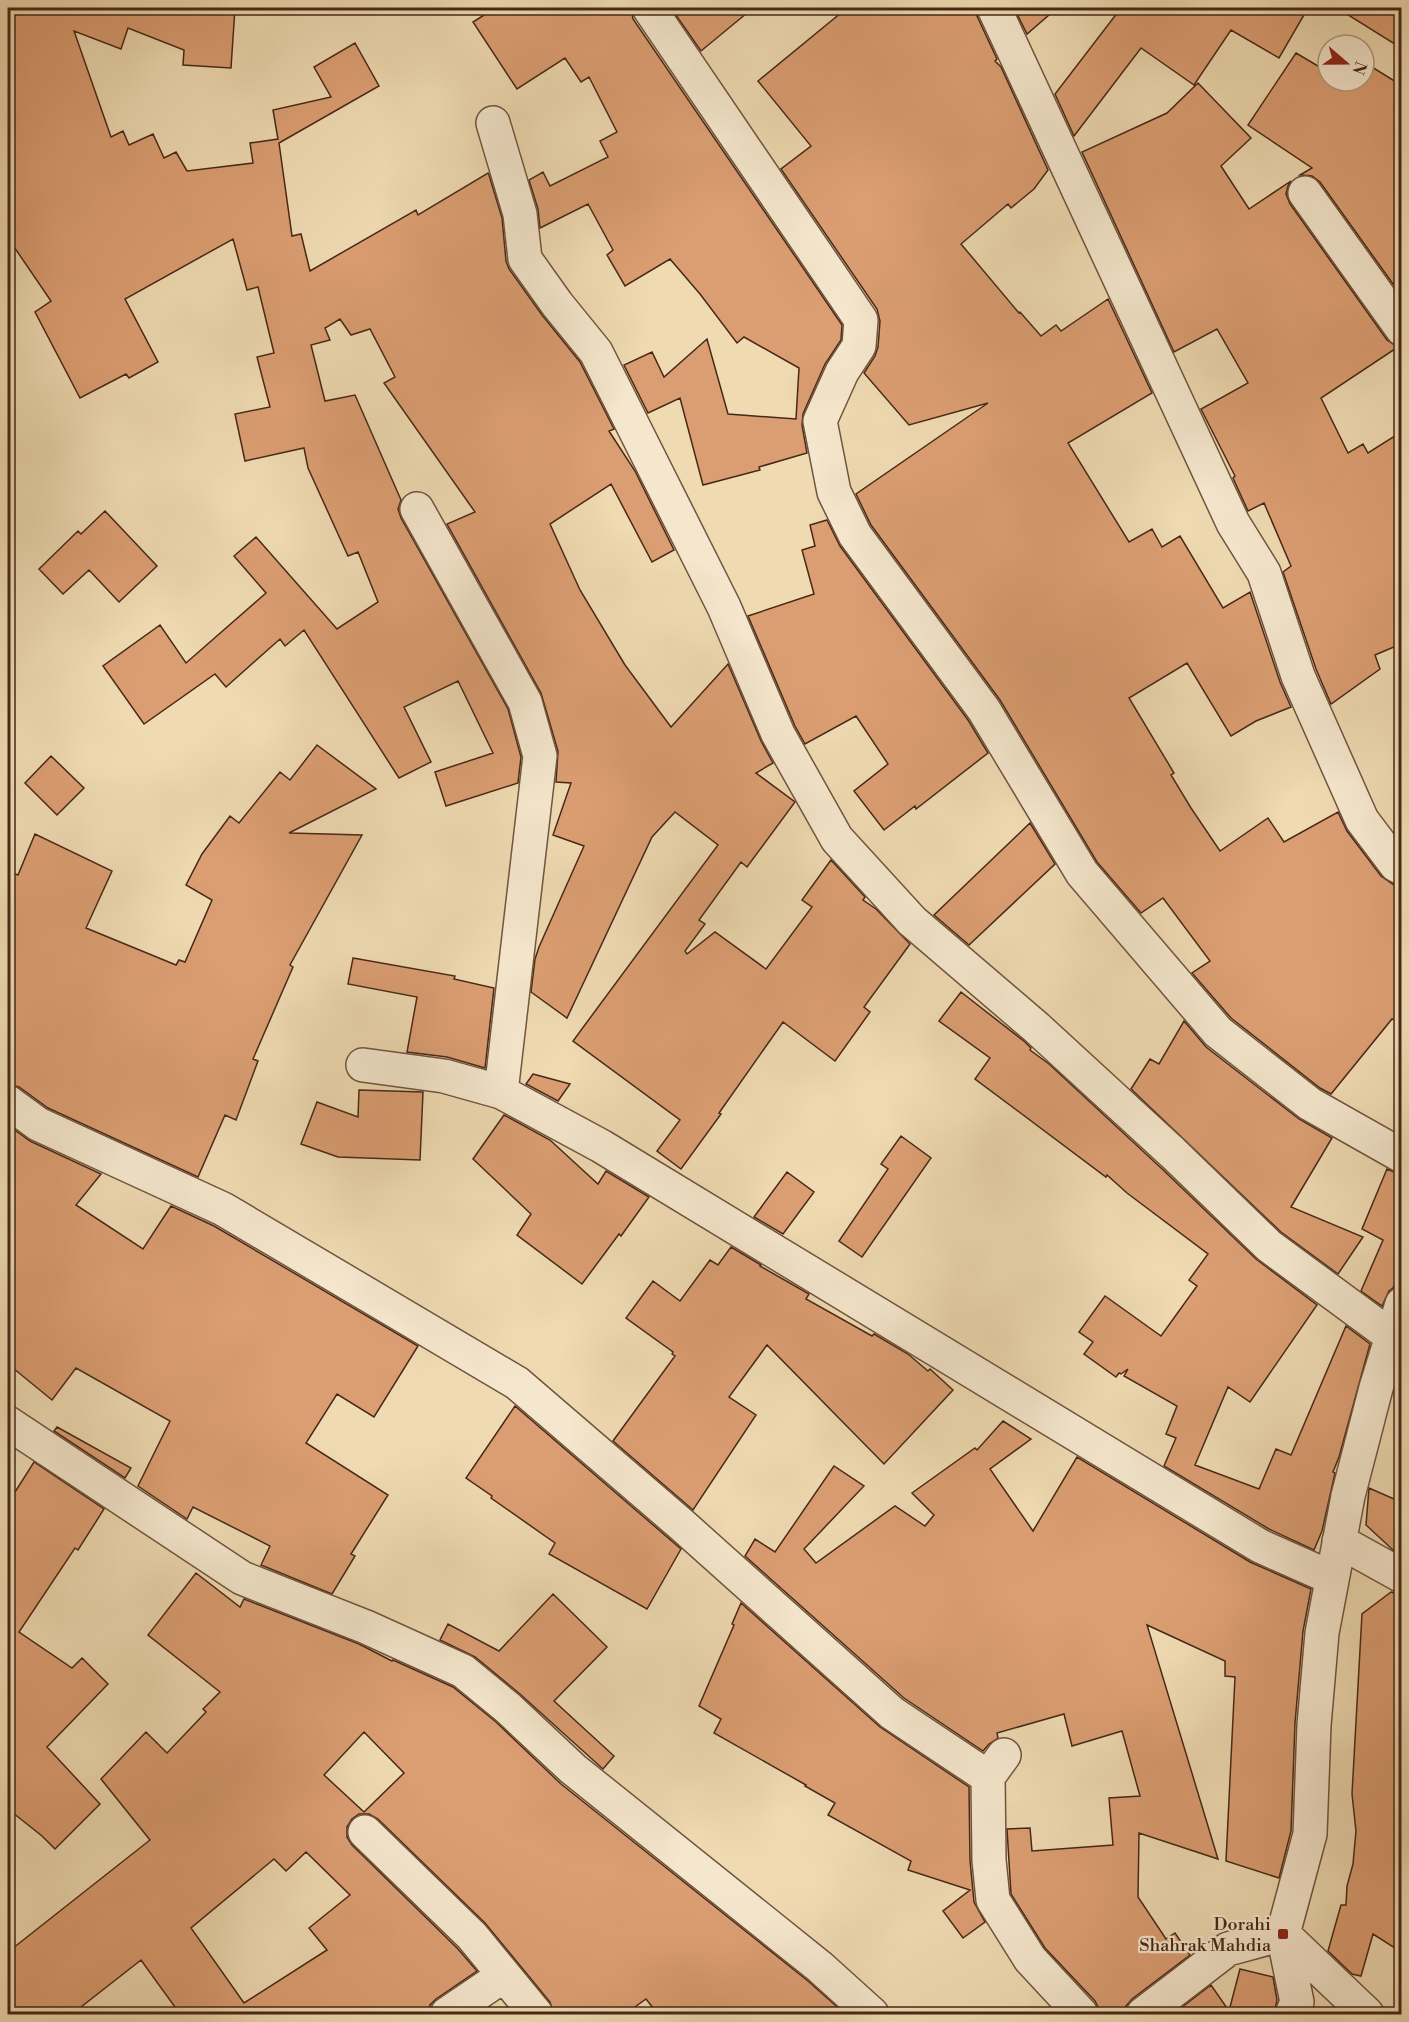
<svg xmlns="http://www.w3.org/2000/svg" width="1409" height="2022" viewBox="0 0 1409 2022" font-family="'Libre Bodoni',serif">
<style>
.building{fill:#db9e72;stroke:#472817;stroke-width:1.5;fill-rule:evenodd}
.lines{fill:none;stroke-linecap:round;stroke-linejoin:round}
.minor-casing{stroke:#71543e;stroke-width:36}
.minor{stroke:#f5e7cd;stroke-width:33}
.poi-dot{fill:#8f2418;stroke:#f5e7cd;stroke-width:2}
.labels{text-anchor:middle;stroke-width:4.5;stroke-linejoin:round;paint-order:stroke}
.poi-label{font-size:18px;fill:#472817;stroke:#f5e7cd;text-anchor:end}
</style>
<rect width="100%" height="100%" fill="#efdab2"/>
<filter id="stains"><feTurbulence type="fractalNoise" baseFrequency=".00333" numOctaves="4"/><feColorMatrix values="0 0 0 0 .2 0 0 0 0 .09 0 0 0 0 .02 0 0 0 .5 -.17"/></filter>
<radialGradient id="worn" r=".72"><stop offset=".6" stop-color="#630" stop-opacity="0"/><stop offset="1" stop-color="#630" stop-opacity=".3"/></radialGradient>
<path class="building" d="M8,8H235L231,68L183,65L184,50L128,28L121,49L74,31L111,137L123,131L129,145L153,134L164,158L176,152L187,171L253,163L250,143L278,139L273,110L331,97L314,67L355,43L379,86L279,143L292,236L301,234L310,271L416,210L418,215L488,173L489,175L502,218L506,261L509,269L542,315L580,362L614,429L609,431L635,471L674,550L652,562L611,484L550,524L580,590L625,665L671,727L728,664L761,741L773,763L756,773L795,802L747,867L741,862L699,920L705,924L685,951L687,954L715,932L766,969L812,907L802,900L831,860L865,897L863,900L876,909L910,944L864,1007L870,1012L835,1061L783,1022L719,1113L721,1114L681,1169L657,1151L680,1120L573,1041L718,845L675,812L652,837L567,1018L531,992L535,959L539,947L584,846L553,835L571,783L556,782L558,751L541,693L447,524L475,512L384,383L395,377L370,329L351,335L340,319L325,328L330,340L311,345L325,401L355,395L401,500L398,509L401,518L508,709L521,757L518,783L446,806L435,772L493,753L458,681L404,707L431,762L399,778L304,630L285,646L280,639L226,687L215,674L144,724L103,666L160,625L186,663L266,593L234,556L256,537L337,629L378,602L358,552L348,556L308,468L304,448L245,461L235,414L270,407L257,357L274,353L258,287L247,290L233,239L125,299L158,362L129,378L126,374L80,398L35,312L51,301L8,238Z
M495,8H631L633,19L842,325L841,340L825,364L803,414L802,425L807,453L759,467L760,470L703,485L680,398L648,413L624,365L652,352L664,377L707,339L728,414L796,419L799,368L744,337L737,343L700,294L670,259L625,286L607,255L613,250L588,204L540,228L538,209L529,180L543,172L550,186L608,157L600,141L617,132L589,77L581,82L565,58L517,89L473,22Z
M671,8H753L701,51Z
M847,8H975L977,16L997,59L995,61L1001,67L1048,170L1034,189L1011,208L1008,204L961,244L1019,313L1020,312L1041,336L1056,325L1061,331L1108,299L1152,393L1068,443L1129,542L1152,529L1162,547L1180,536L1223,608L1250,592L1280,682L1291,707L1256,721L1231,736L1187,663L1129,698L1174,773L1171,775L1191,808L1220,851L1268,818L1284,842L1338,812L1347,831L1381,876L1394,885L1401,886V1023L1392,1019L1331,1094L1320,1088L1231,1018L1192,973L1210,961L1163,898L1141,913L1097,862L1000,700L871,525L856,494L988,403L909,425L864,373L875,356L878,347L880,321L877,309L781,169L811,146L758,81Z
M1014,8H1057L1027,34Z
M1121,8H1308L1279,58L1231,30L1194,85L1141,48L1074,136L1055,94Z
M1337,8H1401V48Z
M1296,53L1328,72V81H1342L1346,83L1347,81H1364V62L1401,85V276L1393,284L1320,182L1312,176L1300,175L1312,168L1248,125Z
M1198,83L1251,138L1221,166L1249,209L1291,181L1288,186L1286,194L1290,204L1387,340L1398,347L1321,398L1348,453L1363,444L1368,453L1401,432V644L1375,655L1380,669L1331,704L1316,669L1283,572L1291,566L1264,503L1248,511L1233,478L1235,476L1201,409L1248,383L1217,329L1174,352L1082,152L1167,113Z
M105,511L157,566L119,602L89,570L63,594L39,569L78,531L81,534Z
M827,520L840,546L968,720L988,753L916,809L915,806L884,830L854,791L888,764L856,716L805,744L795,726L748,616L814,594L802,550L815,546L810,525Z
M317,745L376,789L289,833L362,835L290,965L293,967L253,1059L258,1061L236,1120L225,1115L198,1177L48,1108L19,1087L8,1084V871L18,875L35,834L112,871L86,928L176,965L179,960L185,962L212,900L186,885L202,854L230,816L239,823L280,772L290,780Z
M51,756L84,788L57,815L25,783Z
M1030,823L1055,864L969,945L934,915Z
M353,958L455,976L454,979L494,988L485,1068L447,1057L407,1052L417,997L348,984Z
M961,992L1025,1042L1031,1048L1030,1050L1049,1064L1160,1167L1256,1259L1317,1305L1250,1402L1228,1387L1195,1465L1259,1489L1276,1449L1291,1455L1346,1326L1370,1344L1339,1457L1333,1472L1335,1473L1322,1531L1314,1550L1269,1529L1164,1466L1176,1438L1166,1434L1177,1406L1124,1376L1128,1369L1121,1374L1119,1373L1116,1377L1084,1354L1093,1342L1079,1332L1105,1296L1161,1336L1197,1286L1189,1280L1208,1254L1127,1193L1107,1175L1106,1177L975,1079L990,1058L939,1021Z
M1184,1021L1206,1047L1299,1119L1332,1138L1291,1207L1363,1237L1338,1274L1281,1232L1131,1089L1150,1059L1159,1064Z
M533,1074L570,1084L558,1101L526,1084Z
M359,1090L423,1092L420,1160L338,1157L301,1144L317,1102L358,1117Z
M504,1115L550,1140L598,1184L606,1171L649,1197L621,1236L619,1234L582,1284L517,1235L531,1214L473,1159Z
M8,1125L30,1141L101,1174L76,1205L143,1249L171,1206L214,1226L418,1346L374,1417L337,1394L306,1443L388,1495L351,1554L355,1556L332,1594L261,1565L270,1546L193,1507L187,1519L138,1486L170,1421L76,1368L52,1400L8,1364Z
M901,1136L931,1158L862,1257L839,1241L888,1169L881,1164Z
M1387,1169L1401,1175V1267L1393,1288L1389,1291L1382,1306L1361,1291L1383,1240L1362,1229Z
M787,1172L814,1192L783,1234L754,1217Z
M731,1247L761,1265L760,1266L809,1294L806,1299L872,1336L874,1334L908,1354L928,1371L930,1369L953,1390L884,1464L767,1345L729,1397L756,1415L693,1510L613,1441L675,1356L672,1354L673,1352L626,1318L653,1281L680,1301L710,1260L718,1265Z
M515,1406L681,1549L647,1609L549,1554L555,1543L491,1498L492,1496L466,1478Z
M1003,1421L1031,1439L990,1469L1033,1531L1077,1457L1250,1562L1311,1589L1303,1631L1295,1723L1291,1831L1279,1878L1226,1861L1235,1677L1225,1676V1661L1147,1625L1218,1859L1139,1833L1138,1897L1166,1939L1175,1933L1190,1955L1132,1999L1126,2006L1125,2014H1099V2009L1095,2001L1045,1948L1011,1894L1007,1829L1030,1828L1032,1851L1113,1845L1109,1798L1140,1796L1122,1731L1072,1746L1064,1714L997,1733L998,1738L989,1744L983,1751L904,1698L745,1556L755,1539L775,1552L834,1466L864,1486L804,1549L816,1563L895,1506L925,1526L934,1515L912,1493L975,1448L977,1450Z
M57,1427L131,1468L125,1478L54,1431Z
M34,1462L104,1509L78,1550L75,1548L19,1632L72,1668L82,1658L108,1684L47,1747L100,1804L55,1849L42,1836L8,1809V1503Z
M1369,1488L1401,1502V1554L1393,1550L1366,1525Z
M196,1573L240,1607L244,1599L359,1644L392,1661L393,1660L453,1687L496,1722L561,1784L808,1981L845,2014H658L646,1999L625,2014H554L550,2002L485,1923L378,1819L369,1814H359L352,1819L347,1827V1837L352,1845L458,1949L477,1971L436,1999L430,2005L428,2014H180L141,1960L72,2014H8V1952L150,1840L101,1779L146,1732L167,1753L206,1712L203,1709L220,1692L148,1635ZM364,1732L404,1773L364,1812L324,1775ZM306,1852L350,1895L309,1928L327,1950L244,2003L191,1928L274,1859L286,1871Z
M1391,1592L1401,1595V1952L1373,1934L1361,1976L1352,1974L1328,1951L1341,1905H1346L1347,1886L1353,1864L1356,1831L1352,1794L1362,1614Z
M553,1594L607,1647L554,1701L614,1756L603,1769L520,1694L475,1657L440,1640L448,1624L499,1651Z
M741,1603L880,1727L969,1787L970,1860L974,1902L985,1922L963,1938L943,1911L970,1890L908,1870L911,1861L828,1815L835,1803L805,1786L806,1785L714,1733L721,1719L699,1706L734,1625L732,1624Z
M1240,1969L1273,1977L1277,2000L1274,2014H1173L1211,1985L1229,2011Z"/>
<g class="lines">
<g class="minor-casing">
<path id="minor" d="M649,8L861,320L859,346L842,372L820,421L834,492L855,535L984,710L1082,873L1218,1032L1310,1104L1402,1156
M994,8L1233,523L1264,573L1298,676L1362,820L1396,865L1402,868
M493,123L520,214L525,259L557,304L596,352L724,607L778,734L837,839L912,921L1037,1028L1173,1153L1269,1246L1402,1344
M1305,193L1402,329
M417,509L525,702L540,756L501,1092
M363,1065L444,1076L501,1092L601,1146L1260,1546L1332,1578
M8,1102L38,1124L223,1209L517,1383L682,1525L892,1713L988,1777
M8,1423L242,1578L366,1627L463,1671L508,1708L573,1769L820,1967L872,2014
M1339,1541L1402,1576
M1004,1755L988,1777L989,1860L993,1900L1030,1959L1081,2014
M365,1832L472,1936L536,2014
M447,2014L503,1976
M1143,2014L1228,1949L1283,1934L1367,2014
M1292,2014L1297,2002L1283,1934L1310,1834L1314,1725L1322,1633L1348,1496L1376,1388L1402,1304"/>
</g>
<use href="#minor" class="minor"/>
</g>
<rect class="poi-dot" x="1277" y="1928" width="12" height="12" rx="3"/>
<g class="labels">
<g class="poi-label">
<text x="1271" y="1930">Dorahi<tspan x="1271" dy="21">Shahrak Mahdia</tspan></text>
</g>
</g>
<rect width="1409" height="2022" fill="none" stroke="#efdab2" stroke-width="30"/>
<rect x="9" y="9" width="1391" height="2004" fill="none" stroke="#472817" stroke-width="3"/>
<rect x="15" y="15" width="1379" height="1992" fill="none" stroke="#472817" stroke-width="1.5"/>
<g transform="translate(1346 63) rotate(110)"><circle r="28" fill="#f5e7cd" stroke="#af9b84" stroke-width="1.5"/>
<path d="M0-4.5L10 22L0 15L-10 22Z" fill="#8f2418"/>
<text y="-9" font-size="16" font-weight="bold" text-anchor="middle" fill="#472817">N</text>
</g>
<rect width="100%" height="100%" filter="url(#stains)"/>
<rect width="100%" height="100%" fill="url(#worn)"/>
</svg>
